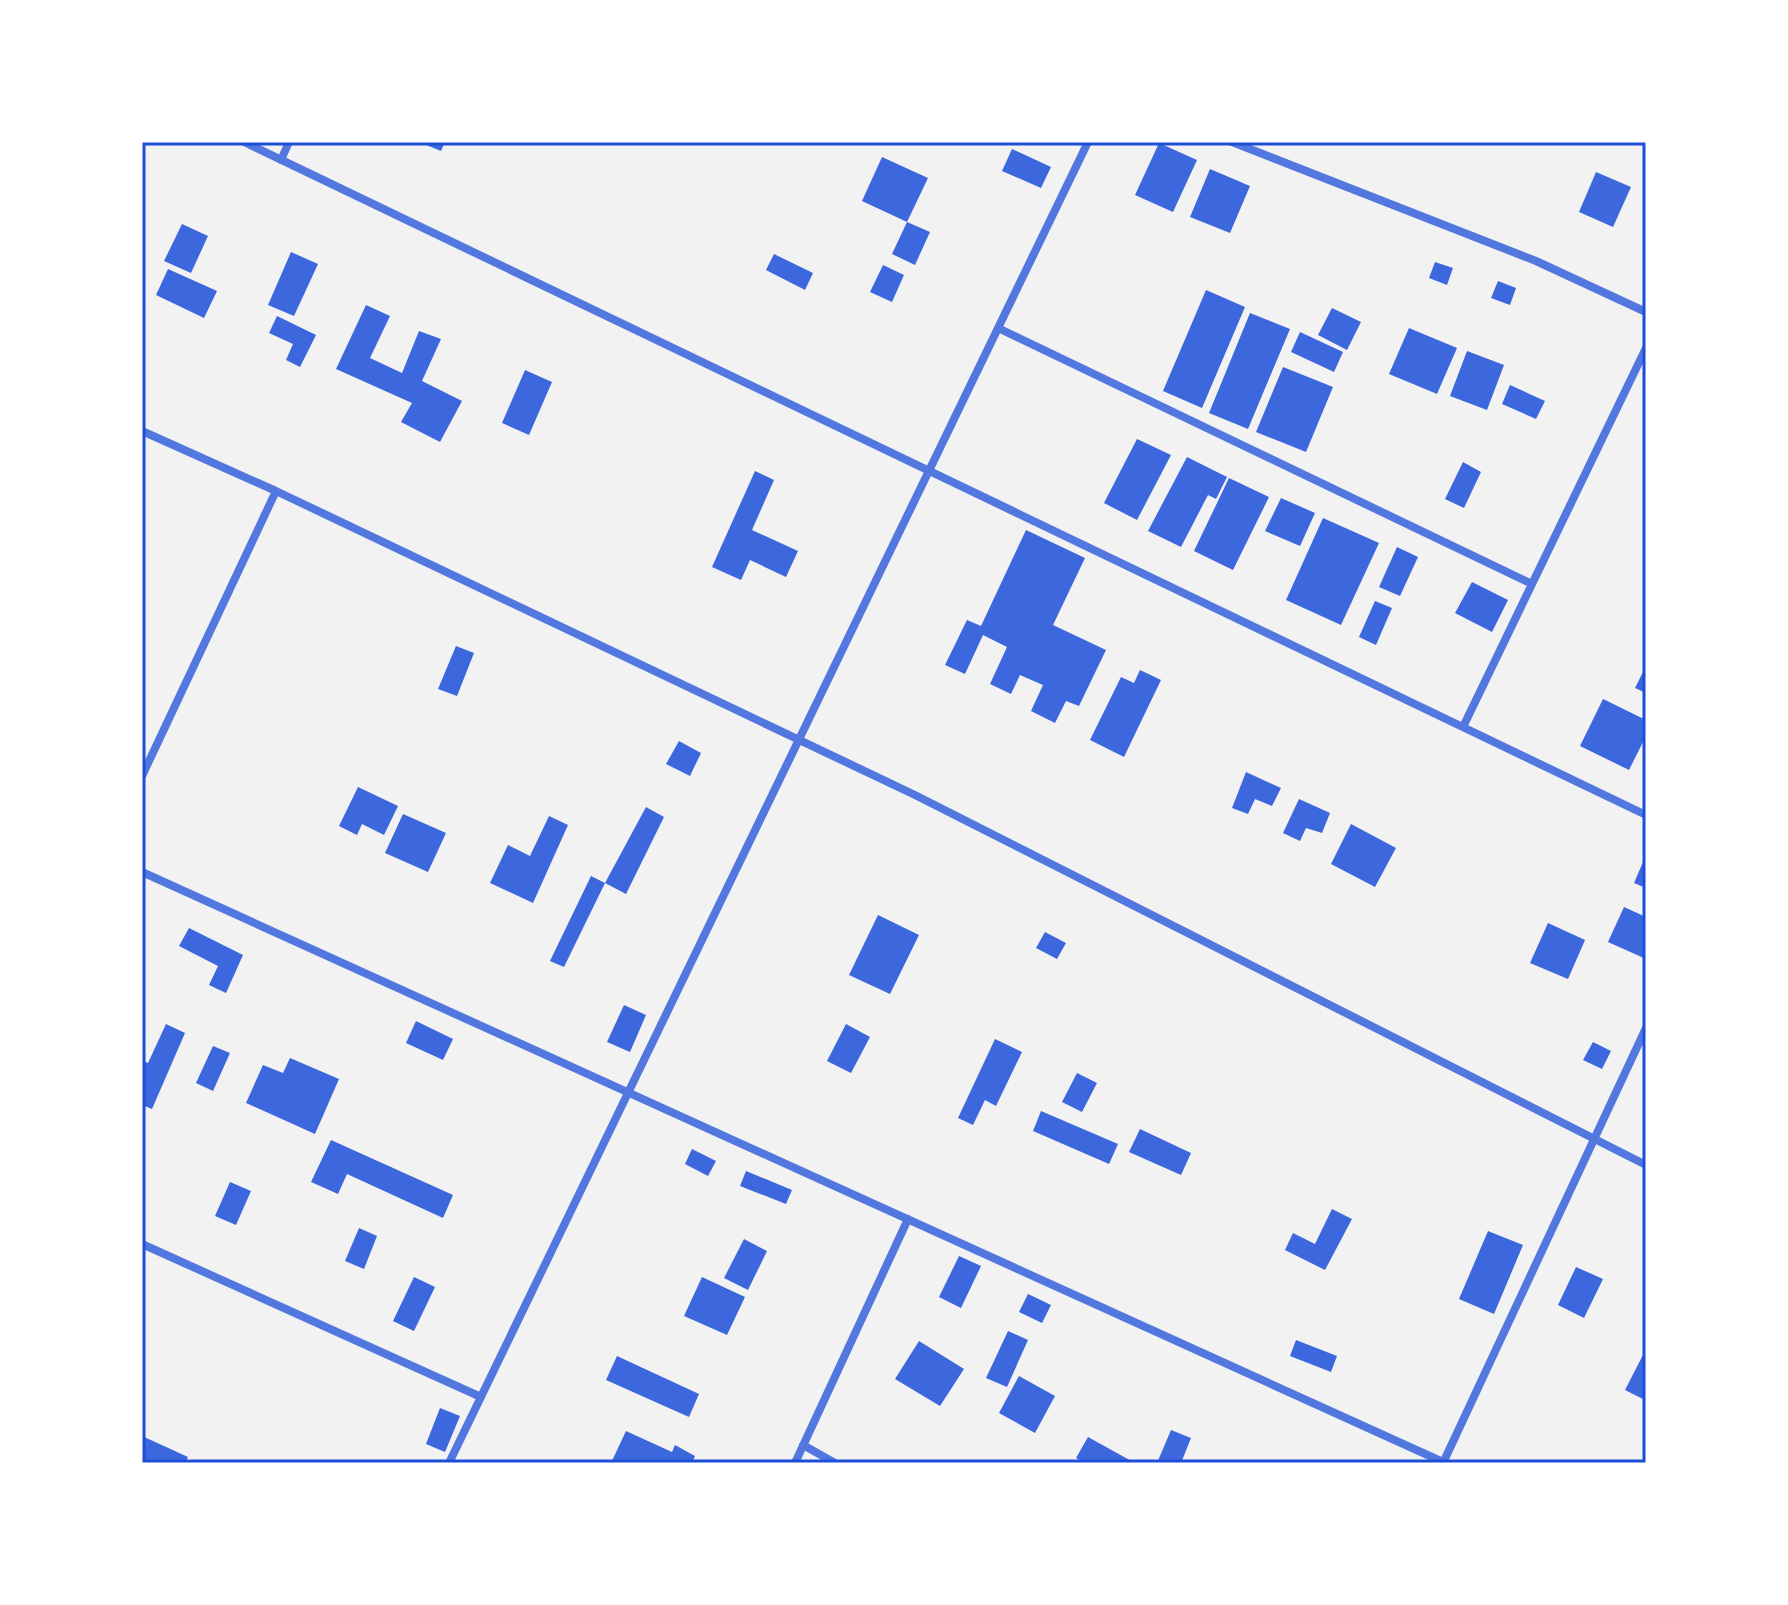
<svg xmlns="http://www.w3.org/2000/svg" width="1788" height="1605" viewBox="0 0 1788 1605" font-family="'Space Grotesk',sans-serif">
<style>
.building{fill:#3d67dc}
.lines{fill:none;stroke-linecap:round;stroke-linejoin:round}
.minor{stroke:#5277de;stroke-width:8}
.neatline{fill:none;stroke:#1d4ed8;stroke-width:3}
</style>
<rect width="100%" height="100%" fill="#f2f2f2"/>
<path class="building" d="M419,142H445L441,151Z
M1159,143L1197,160L1173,212L1135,195Z
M1012,149L1051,167L1041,188L1002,171Z
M882,157L928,178L907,222L862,201Z
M1210,169L1250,186L1230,233L1190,217Z
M1596,172L1631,187L1613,227L1579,212Z
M907,222L930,232L915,265L892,254Z
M182,224L208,236L191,273L164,261Z
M291,252L318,264L294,316L268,305Z
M774,254L813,273L805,290L766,270Z
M1435,262L1453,268L1447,285L1429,278Z
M883,265L904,275L892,302L870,292Z
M168,269L217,291L204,318L156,295Z
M1498,281L1516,288L1510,305L1491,298Z
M1206,290L1245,307L1202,408L1163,391Z
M366,305L390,316L370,358L402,373L419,331L441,339L422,381L462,401L440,442L401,422L412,403L336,369Z
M1332,308L1361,322L1347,350L1318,335Z
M1250,313L1290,329L1248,429L1209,413Z
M277,316L316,335L300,367L286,360L293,344L269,333Z
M1409,328L1457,348L1437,394L1389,374Z
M1300,332L1343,352L1334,372L1291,352Z
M1467,351L1504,365L1487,410L1450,396Z
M1283,367L1333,387L1306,452L1256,432Z
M525,370L552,382L529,435L502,423Z
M1510,385L1545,401L1536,419L1502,404Z
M1137,439L1171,455L1137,520L1104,503Z
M1187,457L1227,477L1216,499L1208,495L1181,547L1148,531Z
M1463,462L1481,472L1464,508L1445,499Z
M755,471L774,480L752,530L798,551L786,577L750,560L741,580L712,567Z
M1229,478L1269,497L1233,570L1194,551Z
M1281,498L1315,513L1300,546L1265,531Z
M1323,518L1379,543L1341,625L1286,600Z
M1026,530L1085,558L1053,625L1106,650L1079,706L1066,701L1055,723L1031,711L1043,685L1020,675L1011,694L990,684L1007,647L983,635L965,674L945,665L967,620L981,626Z
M1397,547L1418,557L1400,596L1379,587Z
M1472,582L1508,600L1492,632L1455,613Z
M1375,601L1392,608L1376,645L1359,637Z
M456,646L474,653L457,696L438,689Z
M1646,666V693L1635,688Z
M1140,670L1161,680L1124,757L1090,740L1121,677L1134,683Z
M1603,699L1646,720V736L1629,770L1580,746Z
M679,741L701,753L690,776L666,764Z
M1246,772L1281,788L1272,806L1255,799L1248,814L1232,808Z
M358,787L398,806L384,835L362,824L357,835L339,826Z
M1299,799L1330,813L1322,833L1306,828L1300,841L1283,833Z
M646,807L664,817L626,894L605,883Z
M403,814L446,833L428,872L385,853Z
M549,816L568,825L533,903L490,883L508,845L530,856Z
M1351,824L1396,848L1375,887L1331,864Z
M1646,855V888L1634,883Z
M591,876L605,883L564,967L550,961Z
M1624,907L1646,917V959L1608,942Z
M878,915L919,935L890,994L849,975Z
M1548,923L1585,940L1568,979L1530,963Z
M189,928L243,955L226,993L209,985L218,966L179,946Z
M1045,932L1066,943L1057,959L1036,948Z
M624,1005L646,1015L630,1052L607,1042Z
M416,1021L453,1039L443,1060L406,1043Z
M166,1024L185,1033L152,1109L142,1105V1060L148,1063Z
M846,1024L870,1037L851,1073L827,1061Z
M995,1039L1022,1052L996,1106L985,1100L973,1125L958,1118Z
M1593,1042L1611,1051L1602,1069L1583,1060Z
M213,1046L230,1053L213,1091L196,1083Z
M290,1058L339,1079L315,1134L246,1103L263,1065L283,1073Z
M1077,1073L1097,1083L1082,1112L1062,1102Z
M1041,1111L1118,1144L1109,1164L1033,1131Z
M1140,1129L1191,1153L1181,1175L1129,1152Z
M331,1140L453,1195L443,1218L347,1174L338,1194L311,1182Z
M692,1149L716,1161L708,1176L685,1164Z
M746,1171L792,1190L786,1204L740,1186Z
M230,1182L251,1191L236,1225L215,1216Z
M1332,1209L1352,1219L1325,1270L1285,1250L1293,1233L1315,1244Z
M359,1228L377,1236L364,1269L345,1261Z
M1488,1231L1523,1245L1494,1314L1459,1299Z
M744,1239L767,1251L748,1290L724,1278Z
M959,1256L981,1266L961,1308L939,1297Z
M1576,1267L1603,1279L1584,1318L1558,1305Z
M414,1277L435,1287L414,1331L393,1321Z
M702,1277L745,1297L727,1335L684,1316Z
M1028,1294L1051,1305L1042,1323L1019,1312Z
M1008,1331L1028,1340L1007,1387L986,1378Z
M1296,1340L1337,1356L1331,1372L1290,1356Z
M919,1341L964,1369L940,1406L895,1379Z
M1646,1349V1394L1643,1399L1625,1390Z
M617,1356L699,1394L689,1417L606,1380Z
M1019,1376L1055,1396L1035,1433L999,1413Z
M440,1408L460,1416L445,1452L426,1444Z
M1171,1430L1191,1438L1181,1463H1157Z
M626,1431L672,1452L675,1445L695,1456L692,1463H611Z
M142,1436L188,1457L185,1463H142Z
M1088,1437L1135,1463H1085L1076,1458Z"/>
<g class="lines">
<path class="minor" d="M244,142L1646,815
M1232,142L1536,261L1646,312
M281,160L289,142
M998,328L1532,584
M142,431L276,491L915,795L1646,1165
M1463,727L1646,348
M142,776L276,491
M142,872L1443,1462
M142,1244L481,1397
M803,1445L835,1463
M449,1463L1088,142
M795,1463L908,1219
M1443,1463L1646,1028"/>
</g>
<rect width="1788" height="1605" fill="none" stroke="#ffffff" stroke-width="288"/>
<rect x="144" y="144" width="1500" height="1317" class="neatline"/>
</svg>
